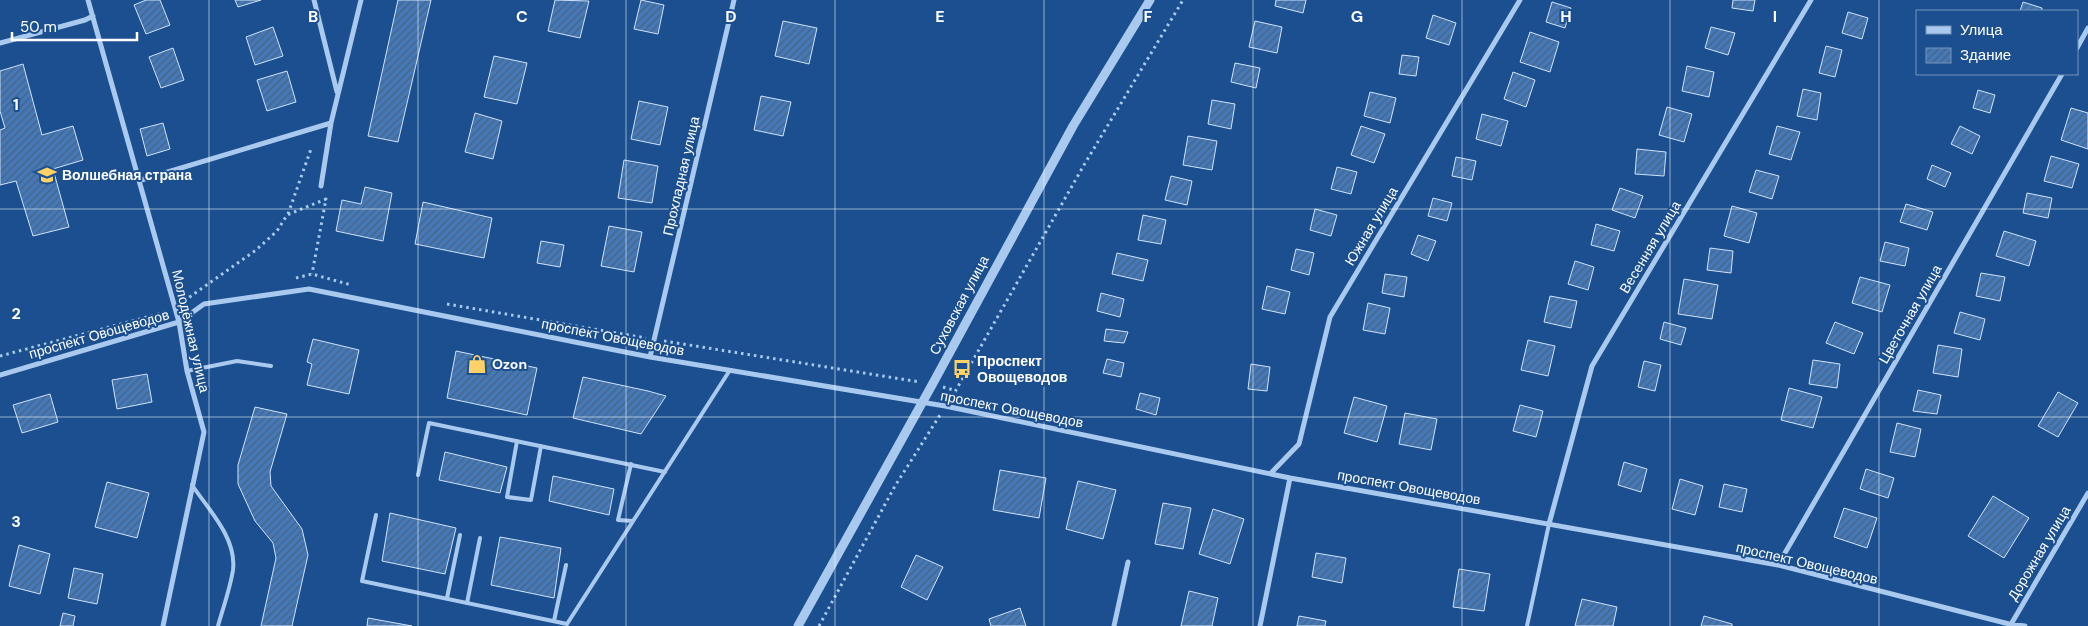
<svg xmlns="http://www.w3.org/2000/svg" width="2088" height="626" viewBox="0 0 2088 626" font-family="'DM Sans',sans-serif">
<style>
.building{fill:url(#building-hatch);stroke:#cfe3fa}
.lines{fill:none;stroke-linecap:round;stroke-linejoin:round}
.path{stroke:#a9c9ee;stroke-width:3;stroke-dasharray:2.5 4;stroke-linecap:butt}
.service{stroke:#a9c9ee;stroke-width:4}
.minor{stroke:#a9c9ee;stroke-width:5}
.tertiary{stroke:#a9c9ee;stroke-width:9}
.grid{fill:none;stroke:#fff;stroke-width:1;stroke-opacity:0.55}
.labels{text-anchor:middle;stroke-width:4;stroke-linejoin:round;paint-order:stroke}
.poi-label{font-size:14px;font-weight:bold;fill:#fff;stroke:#1b4f8f;text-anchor:start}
.street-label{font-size:14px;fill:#fff;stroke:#1b4f8f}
.grid-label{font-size:16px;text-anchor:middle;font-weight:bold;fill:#fff;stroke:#1b4f8f;stroke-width:4;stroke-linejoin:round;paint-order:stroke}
</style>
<defs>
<pattern id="building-hatch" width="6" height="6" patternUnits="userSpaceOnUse" patternTransform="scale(1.25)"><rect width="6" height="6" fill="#4478b7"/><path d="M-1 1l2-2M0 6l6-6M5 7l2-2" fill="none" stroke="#486282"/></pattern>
</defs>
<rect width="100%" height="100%" fill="#1b4f8f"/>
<path class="building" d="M146,0H160L170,25L146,34L134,5Z
M235,0H261L238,7Z
M398,0H431L398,142L368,136Z
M555,0L589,1L580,38L548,31Z
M641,0L664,5L658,34L634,29Z
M1276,0H1306L1303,13L1275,6Z
M1733,0H1755L1753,11L1732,8Z
M1552,2L1571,8L1565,28L1546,22Z
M2023,2L2042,8V11H2020Z
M1848,12L1868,18L1862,39L1842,33Z
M1433,15L1456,23L1449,45L1426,38Z
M783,21L817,28L809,64L775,56Z
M1255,21L1282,27L1277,53L1249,47Z
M273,27L283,56L255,65L246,37Z
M1711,27L1735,33L1728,55L1705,48Z
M1530,32L1559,42L1550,72L1520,62Z
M1826,46L1842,50L1835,77L1819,73Z
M173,48L184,80L161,88L149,57Z
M1402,55L1419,57L1416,76L1399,74Z
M494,56L527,63L517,104L484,97Z
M1235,63L1260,68L1256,88L1231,82Z
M23,64L42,135L73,126L83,160L53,169L69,227L33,236L16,181L0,185V130L5,128L0,111V71Z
M1687,66L1714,72L1709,97L1682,91Z
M287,71L296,102L267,111L257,80Z
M1513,72L1535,80L1526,107L1504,99Z
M1803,89L1821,93L1817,120L1797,116Z
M1978,90L1995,95L1990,113L1973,108Z
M1370,92L1396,98L1390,123L1364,116Z
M761,96L791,102L783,136L754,130Z
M1212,100L1235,104L1231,129L1208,124Z
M639,101L668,107L660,145L631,139Z
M1667,107L1692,114L1684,142L1659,135Z
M2071,108L2088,113V149L2061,140Z
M475,113L502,121L493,159L465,152Z
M1482,114L1508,121L1501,146L1476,139Z
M163,123L170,149L147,156L140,129Z
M1361,126L1385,134L1374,163L1351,155Z
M1777,126L1800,132L1791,160L1769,154Z
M1960,126L1980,136L1972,154L1951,144Z
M1188,136L1217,141L1212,170L1183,165Z
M1637,149L1666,152L1664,176L1635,174Z
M2051,156L2079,164L2072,188L2044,181Z
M1456,157L1476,161L1472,180L1452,176Z
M624,160L658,166L652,203L618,198Z
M1932,165L1951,173L1945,187L1927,179Z
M1337,167L1357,172L1351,194L1331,189Z
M1756,170L1779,176L1772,199L1749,192Z
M1171,176L1192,181L1187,205L1165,200Z
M365,187L392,193L383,241L336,231L342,200L361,204Z
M1620,188L1643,196L1635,218L1612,210Z
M2027,193L2052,198L2048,218L2023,213Z
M1433,198L1452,203L1447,221L1428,216Z
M423,202L492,218L484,258L415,244Z
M1906,204L1933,212L1927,230L1900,222Z
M1732,206L1757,213L1749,243L1724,236Z
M1315,209L1337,215L1331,236L1310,230Z
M1143,215L1166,220L1161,244L1138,240Z
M1596,224L1620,231L1614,251L1591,245Z
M609,226L642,232L634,272L601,266Z
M2004,231L2036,241L2029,266L1996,256Z
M1418,235L1436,241L1428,261L1411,254Z
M541,241L564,245L560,267L537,263Z
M1885,242L1909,248L1905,266L1880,261Z
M1710,248L1733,251L1731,273L1707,270Z
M1296,249L1314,253L1309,275L1291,270Z
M1117,253L1148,260L1143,281L1112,274Z
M1575,261L1594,267L1588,290L1568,284Z
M1981,273L2005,277L2000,301L1976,296Z
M1385,274L1407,277L1404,297L1382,293Z
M1860,277L1890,285L1882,312L1852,303Z
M1684,279L1718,285L1712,319L1678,314Z
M1267,286L1290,292L1285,314L1262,309Z
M1101,293L1124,299L1120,317L1097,311Z
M1550,296L1577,301L1571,328L1544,322Z
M1368,303L1390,308L1385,334L1363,330Z
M1960,312L1985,319L1980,340L1954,333Z
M1664,322L1686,328L1681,345L1660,339Z
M1835,322L1863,333L1854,354L1826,343Z
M1106,329L1128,332L1124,343L1104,341Z
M313,339L359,350L349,394L307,385L312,364L307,362Z
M1528,340L1555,346L1548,376L1521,370Z
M1938,345L1962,349L1958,377L1933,373Z
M456,351L537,368L527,415L447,398Z
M1107,359L1124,363L1121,377L1103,373Z
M1813,360L1840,364L1837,388L1809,384Z
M1644,361L1661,365L1655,391L1638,387Z
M1251,364L1270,367L1267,391L1248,389Z
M147,374L152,402L117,409L112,380Z
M583,377L648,391L666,396L641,434L573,418Z
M1789,388L1822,397L1813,428L1781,420Z
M1918,390L1941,395L1937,414L1913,411Z
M2058,392L2078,403L2058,437L2038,426Z
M1140,393L1160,398L1156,415L1136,409Z
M50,394L58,422L22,433L13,405Z
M1354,397L1387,406L1377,442L1344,433Z
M1520,405L1543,411L1536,437L1513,431Z
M255,407L287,414L270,472L271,486L302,529L308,555L292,626H261L276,558L273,543L255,521L238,484V465Z
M1405,413L1437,419L1431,450L1399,444Z
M1897,423L1921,429L1915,457L1890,452Z
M445,452L507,467L500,493L439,480Z
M1624,462L1647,469L1641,492L1618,485Z
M1866,469L1894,478L1888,498L1860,489Z
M1000,470L1046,478L1039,518L993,510Z
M553,476L614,489L609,515L549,501Z
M1680,479L1703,486L1695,515L1672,509Z
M1078,481L1116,490L1103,539L1066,529Z
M107,482L149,493L137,538L95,527Z
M1724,484L1747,489L1742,512L1719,507Z
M1993,496L2029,518L2004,558L1968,536Z
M1163,503L1191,508L1183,549L1155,544Z
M1844,508L1877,518L1867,548L1834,537Z
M1213,509L1244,519L1230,564L1199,554Z
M390,513L456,528L445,574L382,561Z
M500,537L561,548L554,598L491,585Z
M19,545L50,554L40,594L9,586Z
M1316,553L1346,558L1342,583L1312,577Z
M916,555L943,567L927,600L901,587Z
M74,568L103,574L97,604L68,598Z
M1459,569L1490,574L1484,611L1453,607Z
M1189,591L1218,598L1212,626H1181Z
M1582,599L1617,607L1613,626H1575Z
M1020,608L1026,626H991L989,619Z
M63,613L75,616L73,626H60Z
M1299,616L1326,621L1325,626H1297Z
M1704,616L1732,624V626H1701Z
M368,618L412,626H367Z"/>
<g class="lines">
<path class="path" d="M288,214L311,149
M296,278L312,274L351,285
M184,301L256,250L277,231L287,215L326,199L312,274
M447,304L646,338
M664,341L920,382
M0,356L166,312
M943,387L957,391
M952,397L1084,165L1183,0
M819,626L895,486L940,415"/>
<path class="service" d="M187,371L237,361L271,366
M517,441L507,497L531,500L541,446
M631,464L618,520L633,521
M418,475L429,423L665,472
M192,485C208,509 237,538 233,570C230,589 223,608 218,626
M376,515L362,581L567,624L730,370
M447,598L460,535
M467,603L480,538
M554,621L566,565
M1527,626L1549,524"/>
<path class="minor" d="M88,0L179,322L187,371L204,432L163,626
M314,0L337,92
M0,43L85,20L93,16
M2077,48L2088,28
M141,180L331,123L361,0
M321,186L331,123
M650,357L734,0
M0,375L179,322L204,304L309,289L650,357L945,406L1290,478L1778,565L2009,624L2025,626
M1271,473L1299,444L1330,317L1520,0
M1549,524L1592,366L1811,0
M1778,565L2062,74
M1114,626L1128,562
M1260,626L1290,478
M2010,626L2088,493"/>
<path class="tertiary" d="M798,626L932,385L1073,126L1150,0"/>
</g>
<path class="grid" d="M209,0V626M418,0V626M626,0V626M835,0V626M1044,0V626M1253,0V626M1462,0V626M1670,0V626M1879,0V626M0,209H2088M0,417H2088"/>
<defs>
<g id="school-bare" transform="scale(1.5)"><path d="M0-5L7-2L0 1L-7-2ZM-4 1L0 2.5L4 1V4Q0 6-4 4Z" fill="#ffd166" stroke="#1b4f8f" stroke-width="2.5" paint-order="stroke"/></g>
<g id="shop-bare" transform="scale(1.5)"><path d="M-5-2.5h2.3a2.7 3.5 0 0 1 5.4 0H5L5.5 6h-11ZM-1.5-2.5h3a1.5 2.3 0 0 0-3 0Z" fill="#ffd166" stroke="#1b4f8f" stroke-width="2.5" paint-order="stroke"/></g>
<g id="bus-bare" transform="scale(1.5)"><path d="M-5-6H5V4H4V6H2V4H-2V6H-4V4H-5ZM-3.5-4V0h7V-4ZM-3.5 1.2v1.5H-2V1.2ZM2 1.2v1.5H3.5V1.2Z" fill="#ffd166" stroke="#1b4f8f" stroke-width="2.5" paint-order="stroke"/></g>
</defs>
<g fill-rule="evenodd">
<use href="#school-bare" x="47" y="175"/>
<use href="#shop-bare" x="477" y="364"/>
<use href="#bus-bare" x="962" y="369"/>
</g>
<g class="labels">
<g class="poi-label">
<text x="62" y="180">Волшебная страна</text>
<text x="977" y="366">Проспект<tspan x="977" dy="16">Овощеводов</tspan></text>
<text x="492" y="369">Ozon</text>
</g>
<g class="street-label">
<text transform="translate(681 176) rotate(-77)" y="5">Прохладная улица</text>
<text transform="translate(1371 226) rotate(-59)" y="5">Южная улица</text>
<text transform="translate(1650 247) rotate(-59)" y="5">Весенняя улица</text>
<text transform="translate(959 305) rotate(-62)" y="5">Суховская улица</text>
<text transform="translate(1910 314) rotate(-60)" y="5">Цветочная улица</text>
<text transform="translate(191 331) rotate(77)" y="5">Молодёжная улица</text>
<text transform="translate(99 334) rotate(-16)" y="5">проспект Овощеводов</text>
<text transform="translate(613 337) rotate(11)" y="5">проспект Овощеводов</text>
<text transform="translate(1012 409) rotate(11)" y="5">проспект Овощеводов</text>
<text transform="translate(1409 487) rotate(10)" y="5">проспект Овощеводов</text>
<text transform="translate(2039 553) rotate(-59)" y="5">Дорожная улица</text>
<text transform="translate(1807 563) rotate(13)" y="5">проспект Овощеводов</text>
</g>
</g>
<g class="grid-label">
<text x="313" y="22">B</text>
<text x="522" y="22">C</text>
<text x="731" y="22">D</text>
<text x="940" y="22">E</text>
<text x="1148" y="22">F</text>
<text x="1357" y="22">G</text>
<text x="1566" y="22">H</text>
<text x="1775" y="22">I</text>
<text x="16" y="110">1</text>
<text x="16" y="319">2</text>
<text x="16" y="527">3</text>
</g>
<rect x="1916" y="10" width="162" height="65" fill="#1b4f8f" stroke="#7695bc"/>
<rect x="1926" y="26" width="25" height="8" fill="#a9c9ee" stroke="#7695bc"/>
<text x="1960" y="35" font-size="15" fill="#ffffff">Улица</text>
<rect x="1926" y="48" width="25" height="15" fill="url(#building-hatch)" stroke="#7695bc"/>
<text x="1960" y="60" font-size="15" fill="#ffffff">Здание</text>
<path d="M12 32v8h125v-8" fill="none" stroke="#ffffff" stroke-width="2.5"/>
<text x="20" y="32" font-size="15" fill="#ffffff" stroke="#1b4f8f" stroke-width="4" paint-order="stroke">50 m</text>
</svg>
